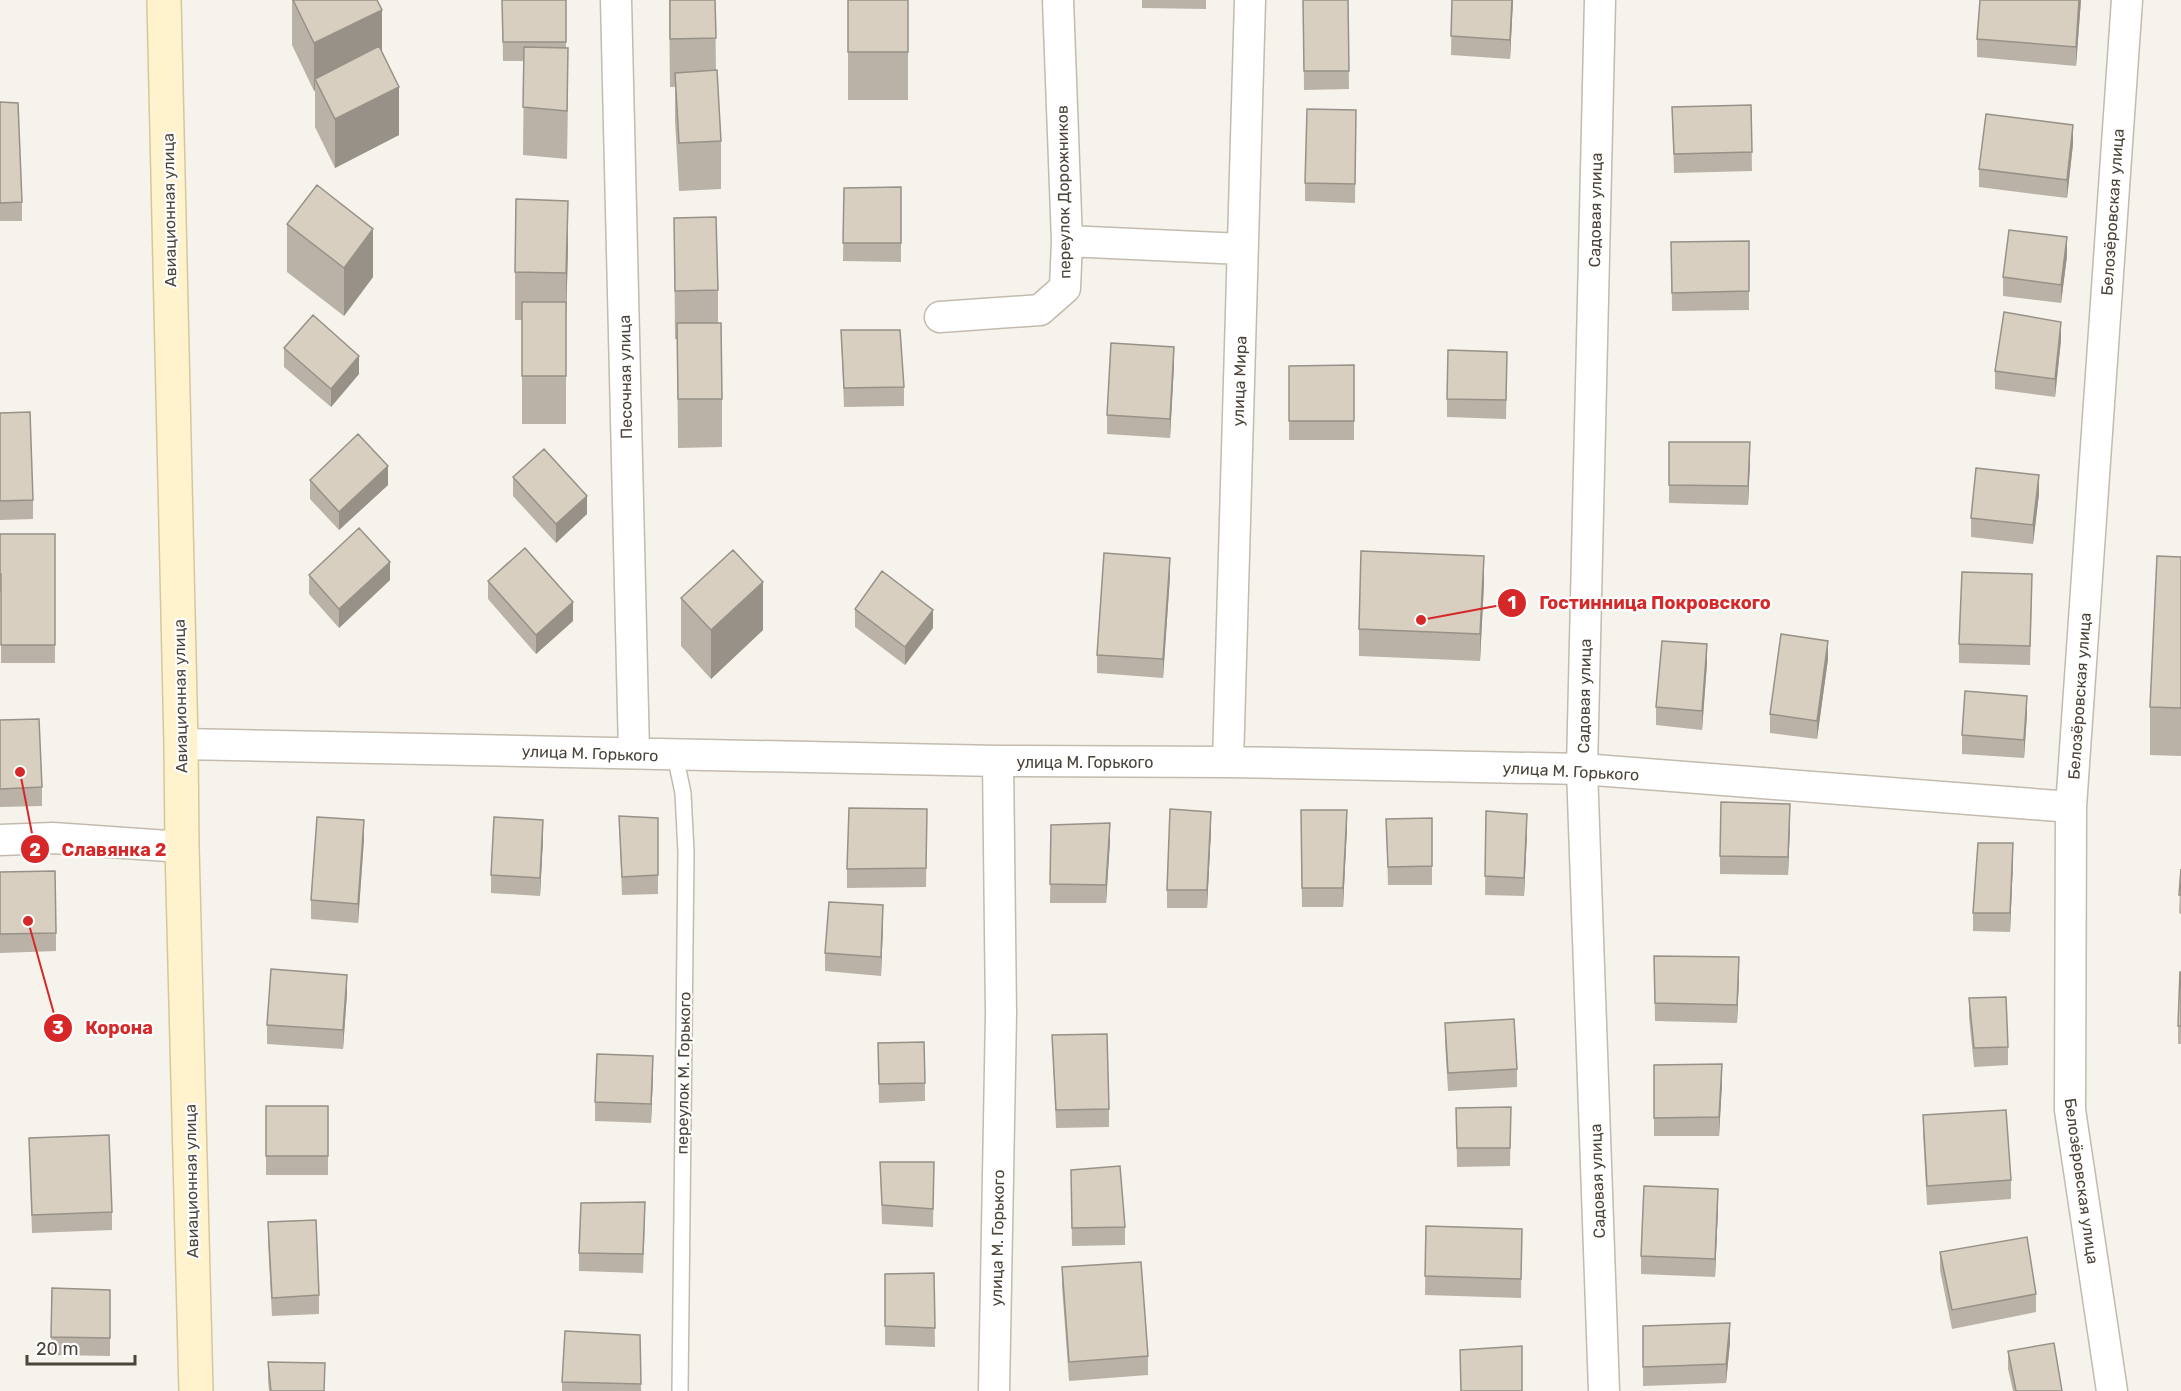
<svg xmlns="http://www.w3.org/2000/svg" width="2181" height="1391" viewBox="0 0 2181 1391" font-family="Rubik,sans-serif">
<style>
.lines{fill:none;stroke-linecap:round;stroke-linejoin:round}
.lane-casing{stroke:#c2bbae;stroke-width:18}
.street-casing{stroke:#c2bbae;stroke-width:33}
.secondary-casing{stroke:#d6c79b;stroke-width:36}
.lane{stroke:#fff;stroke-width:15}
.street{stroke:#fff;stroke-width:30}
.secondary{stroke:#fff3cd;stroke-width:33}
.wall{fill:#bab2a6}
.shaded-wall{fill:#979187}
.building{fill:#d8cfc1;stroke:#979187;stroke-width:1.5}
.labels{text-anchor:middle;stroke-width:4.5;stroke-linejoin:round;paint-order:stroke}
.street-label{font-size:16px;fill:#4b4439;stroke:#fff}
.leader{fill:none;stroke:#d62828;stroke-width:2}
.callout-dot{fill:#d62828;stroke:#fff;stroke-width:2}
.mark-label{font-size:18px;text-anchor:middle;font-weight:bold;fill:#fff}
.callout-label{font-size:18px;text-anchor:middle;font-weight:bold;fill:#d62828;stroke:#fff;stroke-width:4.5;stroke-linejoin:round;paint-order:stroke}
</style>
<rect width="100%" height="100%" fill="#f6f3ec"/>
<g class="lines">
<g class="lane-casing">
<path id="lane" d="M675,755L683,793L686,852L680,1391"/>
</g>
<g class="street-casing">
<path id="street" d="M616,0L634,753
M1600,0L1582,769L1604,1391
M1067,241L1242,249
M940,317L1040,310L1065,288L1067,241L1058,0
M181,744L998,761L1228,762L1582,769L2071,807
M1228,762L1250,0
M0,840L53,838L182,847
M994,1391L1001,1014L998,761
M2112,1391L2070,1110L2071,807L2127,0"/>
</g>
<g class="secondary-casing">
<path id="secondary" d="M164,0L181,744L182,847L196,1391"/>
</g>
<use href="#lane" class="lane"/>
<use href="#street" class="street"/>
<use href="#secondary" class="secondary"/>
</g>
<path class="wall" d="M292,0H377L382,52L399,135L335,168L315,127V90L314,91L292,45Z
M502,0H566V48H568L567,159L523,155L524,61H503Z
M669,0H715L716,71L721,141V189L679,191L675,121V87H670Z
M848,0H908V100H848Z
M1142,0H1206V9L1142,8Z
M1303,0H1348L1349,89L1304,90Z
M1452,0H1513L1510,59L1451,55Z
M2081,0L2076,66L1977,57V39Z
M0,102L22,202V221H0Z
M1751,105L1752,171L1674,173L1672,107Z
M1356,129L1355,203L1305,201V183Z
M2073,144L2067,198L1979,187V169Z
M901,187V262L843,261L844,188Z
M674,218L718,290V323L722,399V447L678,448L677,339H675Z
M287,224L373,277L344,316L287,272Z
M1749,241V310L1672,311L1671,242Z
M568,249L566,321V424H522V320H515V272Z
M2067,256L2061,303L2003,296V277Z
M841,330L904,387V406L844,407Z
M2061,340L2055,397L1995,389V371Z
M284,348L359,374L331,407L284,367Z
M1174,365L1170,438L1107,434V415Z
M1354,365V440H1289V366Z
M1507,371L1506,419L1447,417V399Z
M0,413L33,500V519L0,520Z
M1669,442L1750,461L1748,505L1669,503Z
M513,477L587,514L556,543L513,496Z
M310,480L388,485L339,530L310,499Z
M2039,494L2033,544L1971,537V518Z
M0,534H55V663H1V592H0Z
M2181,557V756L2150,755V707Z
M309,575L390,580L339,628L309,594Z
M1170,576L1163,678L1097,673V655Z
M488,581L573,621L536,654L488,599Z
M1484,583L1480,661L1359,656V629Z
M2032,593L2030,665L1959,663V644Z
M681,598L763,630L711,679L681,646Z
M855,609L933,628L905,665L855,627Z
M1828,659L1817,739L1770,733V714Z
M1707,663L1702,730L1656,725V707Z
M2027,714L2024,758L1962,754V735Z
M0,720L42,787V806L0,807Z
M927,809L926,887L847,888V869Z
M1301,810L1347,828L1343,907H1302Z
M1486,811L1527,833L1524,896L1485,895Z
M619,816L658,818V894L622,895Z
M1432,818V885H1388L1386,819Z
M1790,823L1788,875L1720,874V856Z
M1051,825L1110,841L1106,903H1050Z
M1211,830L1207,908H1167V890Z
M364,839L358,923L311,919V900Z
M543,839L540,896L491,893V875Z
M2013,861L2010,932L1973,931V913Z
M2181,869V914L2179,913Z
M0,872L56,933V951L0,953Z
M883,923L881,976L825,971V953Z
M1654,956L1739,976L1737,1023L1655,1021Z
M2181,972V1044H2178V1026Z
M347,993L343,1049L267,1044V1025Z
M1969,998L2008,1047V1065L1974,1067L1969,1017Z
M1445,1023L1517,1069V1087L1448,1091L1445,1042Z
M1052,1035L1109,1109V1127L1056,1128Z
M878,1043L925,1083V1101L879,1103Z
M1654,1065L1722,1083L1719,1136H1654Z
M653,1074L651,1123L595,1121V1102Z
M266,1106H328V1175H266Z
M1511,1107L1510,1166L1457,1167L1456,1108Z
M1923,1115L2011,1180V1199L1927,1205L1923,1133Z
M29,1138L112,1212V1230L32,1233Z
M880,1162H934L933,1227L882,1224Z
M1071,1189L1125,1227V1245L1072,1246Z
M1718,1208L1715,1277L1641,1274V1256Z
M645,1220L643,1273L579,1271V1253Z
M268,1222L319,1295V1314L272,1316L268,1241Z
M1426,1226L1522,1229L1521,1298L1425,1295Z
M1940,1252L2036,1294V1312L1952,1329L1940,1270Z
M1062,1267L1148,1356V1375L1069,1381L1062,1286Z
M934,1273L935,1347L885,1345V1274Z
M52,1288L110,1290V1356L51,1355Z
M1643,1326L1730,1342L1726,1383L1643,1386Z
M640,1335L641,1391H562V1382Z
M2008,1351L2062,1391H2013L2008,1369Z
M268,1362L324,1391H269L268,1380Z"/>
<path class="shaded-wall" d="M1512,0H1513L1510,59V40Z
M2079,0H2081L2076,66V47Z
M382,10V58L315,79V90L314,91V43Z
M568,48V96L567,159Z
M399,87V135L335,168V119Z
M2073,125V144L2067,198V180Z
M568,201V249L566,321V273Z
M373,229V277L344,316V268Z
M2067,237V256L2061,303V285Z
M2061,322V340L2055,397V379Z
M1174,347V365L1170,438V419Z
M359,356V374L331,407V389Z
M1750,442V461L1748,505V486Z
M388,466V485L339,530V512Z
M2039,475V494L2033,544V525Z
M587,496V514L556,543V524Z
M1484,556V583L1480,661V634Z
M1170,558V576L1163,678V659Z
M390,562V580L339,628V609Z
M763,582V630L711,679V630Z
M573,602V621L536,654V635Z
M933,610V628L905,665V647Z
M1828,641V659L1817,739V721Z
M1707,644V663L1702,730V711Z
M2027,696V714L2024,758V740Z
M1790,804V823L1788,875V857Z
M1347,810V828L1343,907V888Z
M1211,812V830L1207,908V890Z
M1527,814V833L1524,896V878Z
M364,820V839L358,923V904Z
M543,820V839L540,896V878Z
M1110,823V841L1106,903V885Z
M2013,843V861L2010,932V913Z
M883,905V923L881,976V957Z
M1739,957V976L1737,1023V1005Z
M347,975V993L343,1049V1030Z
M653,1056V1074L651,1123V1104Z
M1722,1064V1083L1719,1136V1117Z
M1718,1189V1208L1715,1277V1259Z
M1730,1323V1342L1726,1383V1364Z"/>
<path class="building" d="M293,0H377L382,10L314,43Z
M502,0H566V42H503Z
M670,0H715L716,38L670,39Z
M848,0H908V52H848Z
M1303,0H1348L1349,71H1304Z
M1452,0H1512L1510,40L1451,36Z
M1980,0H2079L2076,47L1977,39Z
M379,46L399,87L335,119L315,79Z
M524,47L568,48L567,111L523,107Z
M717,70L721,141L679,143L675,73Z
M0,102L18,103L22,202L0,203Z
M1751,105L1752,152L1674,154L1672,107Z
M1307,109L1356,110L1355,184L1305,183Z
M1986,114L2073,125L2067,180L1979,169Z
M317,185L373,229L344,268L287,224Z
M901,187V243H843L844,188Z
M516,199L568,201L566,273L515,272Z
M716,217L718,290L675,291L674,218Z
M2009,230L2067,237L2061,285L2003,277Z
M1749,241V291L1672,293L1671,242Z
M522,302H566V376H522Z
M2004,312L2061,322L2055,379L1995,371Z
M313,315L359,356L331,389L284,348Z
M677,323H721L722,399H678Z
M841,330H900L904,387L844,388Z
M1111,343L1174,347L1170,419L1107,415Z
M1448,350L1507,352L1506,400L1447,399Z
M1354,365V421H1289V366Z
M30,412L33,500L0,501V413Z
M358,434L388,466L339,512L310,480Z
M1669,442H1750L1748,486L1669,485Z
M544,449L587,496L556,524L513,477Z
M1976,468L2039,475L2033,525L1971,518Z
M359,528L390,562L339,609L309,575Z
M0,534H55V645H1V574H0Z
M525,548L573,602L536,635L488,581Z
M733,550L763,582L711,630L681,598Z
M1361,551L1484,556L1480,634L1359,629Z
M1104,553L1170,558L1163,659L1097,655Z
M2157,556L2181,557V708L2150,707Z
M882,571L933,610L905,647L855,609Z
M1962,572L2032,574L2030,646L1959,644Z
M1781,634L1828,641L1817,721L1770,714Z
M1662,641L1707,644L1702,711L1656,707Z
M1965,691L2027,696L2024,740L1962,735Z
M39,719L42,787L0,789V720Z
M1721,802L1790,804L1788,857L1720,856Z
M849,808L927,809L926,868L847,869Z
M1170,809L1211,812L1207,890H1167Z
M1301,810H1347L1343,888H1302Z
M1486,811L1527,814L1524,878L1485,876Z
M619,816L658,818V875L622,877Z
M317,817L364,820L358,904L311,900Z
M494,817L543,820L540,878L491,875Z
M1432,818V866L1388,867L1386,819Z
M1110,823L1106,885L1050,884L1051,825Z
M1978,843H2013L2010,913H1973Z
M2181,869V895H2179Z
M55,871L56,933L0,934V872Z
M829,902L883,905L881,957L825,953Z
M1654,956L1739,957L1737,1005L1655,1003Z
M271,969L347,975L343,1030L267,1025Z
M2180,972H2181V1026H2178Z
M2006,997L2008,1047L1974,1048L1969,998Z
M1514,1019L1517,1069L1448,1073L1445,1023Z
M1107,1034L1109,1109L1056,1110L1052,1035Z
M924,1042L925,1083L879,1084L878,1043Z
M597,1054L653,1056L651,1104L595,1102Z
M1722,1064L1719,1117L1654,1118V1065Z
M266,1106H328V1156H266Z
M1511,1107L1510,1148H1457L1456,1108Z
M2006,1110L2011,1180L1927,1186L1923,1115Z
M109,1135L112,1212L32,1215L29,1138Z
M880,1162H934L933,1209L882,1205Z
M1120,1166L1125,1227L1072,1228L1071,1170Z
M1644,1186L1718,1189L1715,1259L1641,1256Z
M645,1202L643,1254L579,1253L581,1203Z
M316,1220L319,1295L272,1298L268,1222Z
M1426,1226L1522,1229L1521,1279L1425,1276Z
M2027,1237L2036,1294L1952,1310L1940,1252Z
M1141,1262L1148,1356L1069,1362L1062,1267Z
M934,1273L935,1328L885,1326V1274Z
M52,1288L110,1290V1338L51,1337Z
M1730,1323L1726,1364L1643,1367V1326Z
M565,1331L640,1335L641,1384L562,1382Z
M2054,1343L2062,1391H2016L2008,1351Z
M1522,1346V1391H1461L1460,1350Z
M268,1362L325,1363L324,1391H271Z"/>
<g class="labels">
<g class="street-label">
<text transform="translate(1063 192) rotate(-91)" y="6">переулок Дорожников</text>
<text transform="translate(169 210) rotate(-91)" y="6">Авиационная улица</text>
<text transform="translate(1595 210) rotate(-89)" y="6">Садовая улица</text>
<text transform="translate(2112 212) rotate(-86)" y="6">Белозёровская улица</text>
<text transform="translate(625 377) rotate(-91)" y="6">Песочная улица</text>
<text transform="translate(1239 381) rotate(-88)" y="6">улица Мира</text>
<text transform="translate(180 696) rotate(-91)" y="6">Авиационная улица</text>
<text transform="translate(1584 696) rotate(-89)" y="6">Садовая улица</text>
<text transform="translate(2079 696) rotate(-86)" y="6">Белозёровская улица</text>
<text transform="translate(590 753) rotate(2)" y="6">улица М. Горького</text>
<text x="1085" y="768">улица М. Горького</text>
<text transform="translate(1571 771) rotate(3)" y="6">улица М. Горького</text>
<text transform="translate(683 1073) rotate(-89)" y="6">переулок М. Горького</text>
<text transform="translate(191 1181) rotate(-91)" y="6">Авиационная улица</text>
<text transform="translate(1597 1181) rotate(-92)" y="6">Садовая улица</text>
<text transform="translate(2082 1181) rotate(82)" y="6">Белозёровская улица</text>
<text transform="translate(997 1238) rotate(-89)" y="6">улица М. Горького</text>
</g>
</g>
<path class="leader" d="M1421 620L1512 603M20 772L35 849M28 921L58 1028"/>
<g class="callout-dot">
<circle cx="1421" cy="620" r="6"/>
<circle cx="20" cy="772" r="6"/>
<circle cx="28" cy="921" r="6"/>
<circle cx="1512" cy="603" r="15"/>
<circle cx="35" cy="849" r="15"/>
<circle cx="58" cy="1028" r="15"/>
</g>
<g class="mark-label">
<text x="1512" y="609">1</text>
<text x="35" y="856">2</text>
<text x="58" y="1034">3</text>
</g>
<g class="callout-label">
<text x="1655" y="609">Гостинница Покровского</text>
<text x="114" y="856">Славянка 2</text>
<text x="119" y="1034">Корона</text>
</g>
<path d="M27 1355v9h108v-9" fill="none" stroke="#4b4439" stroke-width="3"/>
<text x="36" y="1355" font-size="18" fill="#4b4439" stroke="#ffffff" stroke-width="4.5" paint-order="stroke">20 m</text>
</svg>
